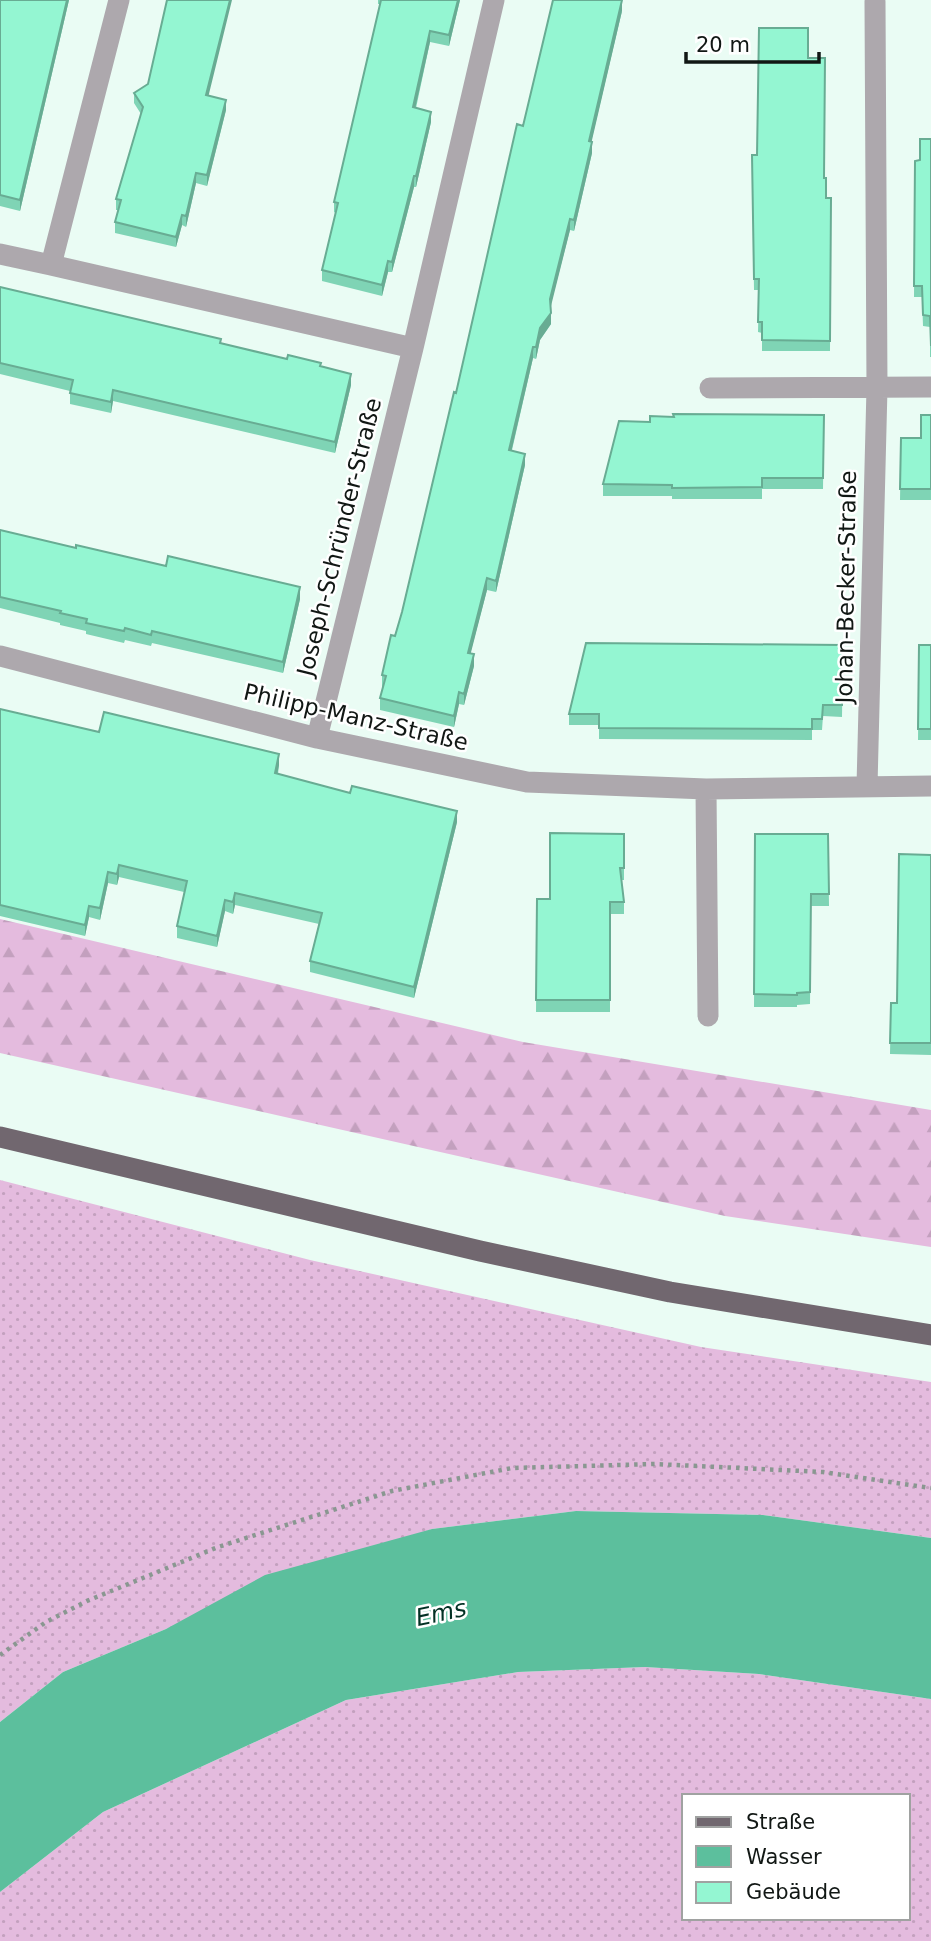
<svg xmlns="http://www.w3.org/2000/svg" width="931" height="1941" viewBox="0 0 931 1941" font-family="'DejaVu Sans',sans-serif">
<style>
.grass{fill:url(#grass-dots);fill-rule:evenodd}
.forest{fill:url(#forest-firs)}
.water{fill:#5cbf9d}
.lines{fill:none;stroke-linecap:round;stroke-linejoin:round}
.path{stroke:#8a9791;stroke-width:4.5;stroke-dasharray:3.5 5;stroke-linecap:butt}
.minor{stroke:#ada8ad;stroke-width:21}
.major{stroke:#71676f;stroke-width:21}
.wall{fill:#7fd4b5}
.shaded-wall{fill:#68ac93}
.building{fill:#94f6d2;stroke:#68ac93;stroke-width:2}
.labels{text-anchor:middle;stroke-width:5;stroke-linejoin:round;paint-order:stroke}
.street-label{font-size:23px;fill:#111714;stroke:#fff}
.water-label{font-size:24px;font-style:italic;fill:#023124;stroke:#fff}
</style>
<defs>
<pattern id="grass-dots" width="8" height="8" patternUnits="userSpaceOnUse" patternTransform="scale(1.75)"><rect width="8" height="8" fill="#e4bbde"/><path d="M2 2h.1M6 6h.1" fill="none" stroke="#c3a0be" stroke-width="1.8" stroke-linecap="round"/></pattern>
<pattern id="forest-firs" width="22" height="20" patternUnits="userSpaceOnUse" patternTransform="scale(1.75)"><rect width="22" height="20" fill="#e4bbde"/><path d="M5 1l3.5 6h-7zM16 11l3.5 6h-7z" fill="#c3a0be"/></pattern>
</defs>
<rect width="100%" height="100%" fill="#eafcf4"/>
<path class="grass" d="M0,1180L310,1260L701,1347L931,1382V1538L763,1515L576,1511L432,1529L166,1629L63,1672L0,1722Z
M645,1667L759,1674L931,1699V1941H0V1892L103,1812L346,1700L518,1672ZM684,1796H908V1918H684Z"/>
<path class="forest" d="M0,919L523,1042L931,1110V1247L725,1216L0,1053Z"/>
<path class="water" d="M576,1511L763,1515L931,1538V1699L759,1674L645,1667L518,1672L346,1700L103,1812L0,1892V1722L63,1672L166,1629L265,1575L432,1529Z"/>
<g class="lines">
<path class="path" d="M0,1655L46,1622L87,1601L218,1547L392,1491L512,1468L655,1464L823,1472L931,1488"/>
<path class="minor" d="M119,0L51,265L413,348
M0,254L51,265
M710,388L931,387
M0,656L317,738L527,782L706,789L931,786
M317,738L413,348L494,0
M867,786L877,388L875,2
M706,789L708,1016"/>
<path class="major" d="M0,1137L480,1251L670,1292L931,1335"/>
</g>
<path class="wall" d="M0,0H69L20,211L0,206Z
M378,0H460L449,46L430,42L416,108L431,122L416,187H414L392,272H388L382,296L322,281V270L336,213L334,212V202L380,4H378Z
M622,11L591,142L592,153L574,231L570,230L550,307L551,324L540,340L536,359L533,358L512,450L525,465L496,592L487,590L470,654L474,666L464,705L459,704L454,727L380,710V698L383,687H382V675L402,612L523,126Z
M808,58L826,198H831L830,351H762V333L758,332L759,290H754L752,155H757Z
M134,93L208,96L226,110L207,186L196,183L186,227L182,225L176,247L115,233V222L118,210H116V199L141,114L134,103Z
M931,139V357H930V327L923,326L922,297H914L915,161L920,160Z
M0,287L221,343L321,367L351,385L335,453L113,401L111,413L70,404V391L0,374Z
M824,415L823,489H762V499H672V496H603V484L650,422L673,417Z
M931,415V500H900L901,438H921Z
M0,530L76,548L300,599L283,673L152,643L151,646L125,640L124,643L86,634V631L60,625V623L0,608Z
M843,645L842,717L823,716L822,730H812V740L599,739V725H569V714Z
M919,645H931V740H918Z
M0,709L99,732L279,765L278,774L457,822L414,998L310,972V961L319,924L235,905L233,914L225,911L217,947L177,938V926L184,892L119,877L117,885L108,883L100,920L89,917L85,936L0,916Z
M624,834V880H621L624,902V914H610V1012H536L537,899H550Z
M755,834H828L829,906H811L810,1004L797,1005V1007H754Z
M931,855V1055L890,1054L891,1003H897Z"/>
<path class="shaded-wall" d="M67,0H69L20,211V200Z
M230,0H232L206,106V95Z
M458,0H460L449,46V35Z
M622,0V11L589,153V141Z
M430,31V42L413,118V107Z
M226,100V110L207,186V175Z
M431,112V122L416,187V176Z
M592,142V153L574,231V220Z
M196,173V183L186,227V216Z
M414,176V187L392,272V262Z
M182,215V225L176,247V237Z
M570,219V230L550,310V299Z
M388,261V272L382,296V285Z
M551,313V324L540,340L536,359V347L540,328Z
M533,347V358L509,461V450Z
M351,374V385L335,453V442Z
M113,390V401L111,413V402Z
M525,454V465L496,592V581Z
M487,578V590L468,664V653Z
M300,587V599L283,673V662Z
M474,654V666L464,705V694Z
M459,692V704L454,727V716Z
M279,754V765L275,785V773Z
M457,811V822L414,998V987Z
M119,865V877L117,885V874Z
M108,872V883L100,920V908Z
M235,893V905L233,914V902Z
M225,900V911L217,947V936Z
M89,906V917L85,936V925Z"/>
<path class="building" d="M0,0H67L20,200L0,195Z
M167,0H230L206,95L226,100L207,175L196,173L186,216L182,215L176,237L115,222L121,200L116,199L143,107L134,93L148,84Z
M381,0H458L449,35L430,31L413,107L431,112L416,176H414L392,262L388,261L382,285L322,270L338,203L334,202Z
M553,0H622L589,141L592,142L574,220L570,219L550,299L551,313L540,328L536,347H533L509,450L525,454L496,581L487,578L468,653L474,654L464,694L459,692L454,716L380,698L386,676L382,675L391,635L395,636L402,612L454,392L456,393L517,124L523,126Z
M759,28H808V58H825L824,178H826V198H831L830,341L762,340V322H758L759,279H754L752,155H757Z
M920,139H931V346L930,316L923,315L922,286H914L915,161L920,160Z
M0,287L221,339L220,343L287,359L288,355L321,363L320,366L351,374L335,442L113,390L111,402L70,393L73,380L0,363Z
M673,414L824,415L823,478H762V487L672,488V485L603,484L619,421L650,422V416L674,417Z
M921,415H931V489H900L901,438H921Z
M0,530L76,548V545L166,566L168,556L300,587L283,662L152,631L151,635L125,628L124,631L86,623L87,619L60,613L61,611L0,597Z
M586,643L843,645L842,705H823L822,719H812V729L599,728V714H569Z
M919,645H931V729H918Z
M0,709L99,732L104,712L279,754L275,773L350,793L352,786L457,811L414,987L310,961L322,913L235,893L233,902L225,900L217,936L177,926L187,881L119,865L117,874L108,872L100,908L89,906L85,925L0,905Z
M550,833L624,834V868H620L624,902H610V1000H536L537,899H550Z
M755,834H828L829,894H811L810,992L797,993V995L754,994Z
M899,854L931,855V1043H890L891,1003H897Z"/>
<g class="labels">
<g class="street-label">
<text transform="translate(339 537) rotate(-76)" y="8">Joseph-Schründer-Straße</text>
<text transform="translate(846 587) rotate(-89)" y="8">Johan-Becker-Straße</text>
<text transform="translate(356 717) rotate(13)" y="8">Philipp-Manz-Straße</text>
</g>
<g class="water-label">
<text transform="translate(441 1613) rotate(-12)" y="8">Ems</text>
</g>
</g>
<rect x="682" y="1794" width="228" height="126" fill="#ffffff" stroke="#a0a2a1" stroke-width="2"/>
<rect x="696" y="1817" width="35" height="10" fill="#71676f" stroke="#a0a2a1" stroke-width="2"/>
<text x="746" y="1829" font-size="21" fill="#111714">Straße</text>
<rect x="696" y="1846" width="35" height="21" fill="#5cbf9d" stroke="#a0a2a1" stroke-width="2"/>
<text x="746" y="1864" font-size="21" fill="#111714">Wasser</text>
<rect x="696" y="1882" width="35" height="21" fill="#94f6d2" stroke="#a0a2a1" stroke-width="2"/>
<text x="746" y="1899" font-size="21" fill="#111714">Gebäude</text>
<path d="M686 52v10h133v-10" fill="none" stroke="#111714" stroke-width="3.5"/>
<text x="696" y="52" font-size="21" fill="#111714" stroke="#ffffff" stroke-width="5" paint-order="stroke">20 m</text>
</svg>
